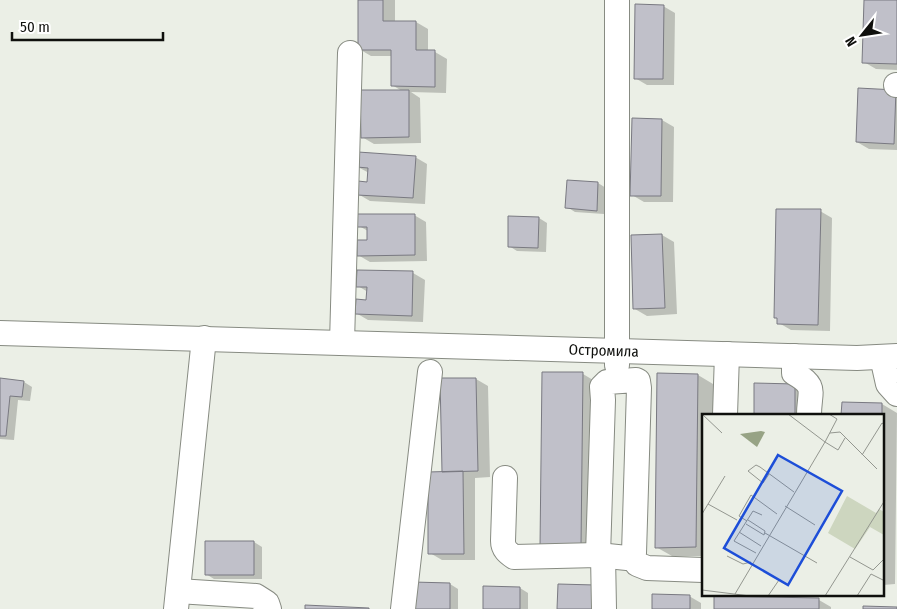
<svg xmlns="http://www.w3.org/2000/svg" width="897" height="609" viewBox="0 0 897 609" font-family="'Fira Sans Condensed',sans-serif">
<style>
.shadow{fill:#0003}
.building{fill:#c0c0c9;stroke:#797981}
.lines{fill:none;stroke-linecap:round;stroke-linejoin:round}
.minor-casing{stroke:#878b82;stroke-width:26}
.minor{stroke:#fff;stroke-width:24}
.labels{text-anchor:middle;stroke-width:4;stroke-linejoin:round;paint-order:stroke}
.street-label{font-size:15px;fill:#0f100d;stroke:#fff}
.inset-road{fill:none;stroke:#93968f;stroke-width:1}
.view{fill:#1d4ed8;fill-opacity:0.15;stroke:#1d4ed8;stroke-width:2.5}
.inset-edge{fill:none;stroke:#0f100d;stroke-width:2.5}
</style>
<rect width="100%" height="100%" fill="#ebefe6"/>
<path class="shadow" d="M359,0H395V22H416L428,29V52H435L447,59L446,93L411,92L420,98L421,143L374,144L362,137L402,91L392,85V56H371L359,49Z
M866,0H897V70L876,69L864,62Z
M663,6L675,13L674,85H647L635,78Z
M897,92V150L869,149L857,142Z
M662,120L674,127L673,202H644L632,195Z
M415,157L427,164L425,204L370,201L358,194L368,183L369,173L358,167Z
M598,183L606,188L604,214L575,212L567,207Z
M820,211L832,218L830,331L791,330L779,323Z
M414,215L426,222L427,261L370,262L358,255L368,241V231L359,226Z
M539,218L547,223L546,252L517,251L509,246Z
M662,235L674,242L677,314L647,316L635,309Z
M413,273L425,280L423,322L368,320L356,313L368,301V292L358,286Z
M583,374L598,383L596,554L557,555Z
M698,375L713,384V415H703V556H672L656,547Z
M476,379L488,386L490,477L475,478V560H442L430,553L443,473L442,380Z
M24,382L32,387L30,401L18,400L14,440L0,439V384Z
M756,384L795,385L810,394V415H755Z
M843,403L882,404L897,413L895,584L883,585V415H843Z
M254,542L262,547V579H214L206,574Z
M414,583L450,584L458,589V609H414Z
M520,588L528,593V609H484Z
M689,596L701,603V609H653Z
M819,600L831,607V609H715Z"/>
<path class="building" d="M358,0H383V21H416V50H435V87L391,86V50H358Z
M864,0H897V64L862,63Z
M635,4L664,5L663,79H634Z
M858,88L896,90L894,144L856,142Z
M360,90H409V137L361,138Z
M632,118L662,119L661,196H630Z
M358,152L416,156L413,198L357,195L358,181L367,182L368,168L357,167Z
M567,180L598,182L597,211L565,208Z
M776,209H821L818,325L777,324V318H774Z
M357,214H415V255L357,256V240H367V227H357Z
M508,216L539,217L538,248L508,247Z
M662,234L665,308L633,309L631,235Z
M357,270L413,271L412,316L355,314L356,299L366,300L367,287H356Z
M542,372H583L581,546L540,547Z
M657,373L698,374L696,547L655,548Z
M0,378L24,381L22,397L10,396L6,436H0Z
M440,378H476L478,471L442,472Z
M754,383L795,384V415H754Z
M842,402L882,403V415H841Z
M463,471L464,554H428V472Z
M205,541H254V575H205Z
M413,582L450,583V609H413Z
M558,584L595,585L594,609H557Z
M483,586L520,587V609H483Z
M652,594L690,595V609H652Z
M714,596L819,598V609H714Z
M305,605L369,608V609H305Z
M863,606L897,607V609H863Z"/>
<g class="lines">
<g class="minor-casing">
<g id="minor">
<path d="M896,85H897"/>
<path id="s1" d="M0,333L857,358L897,356"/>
<path d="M342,343L350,53"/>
<path d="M794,356V373C818,387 809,391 809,415"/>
<path d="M882,357L888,384L897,394"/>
<path d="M617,365V0"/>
<path d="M725,415L727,354"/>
<path d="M505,478L503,541C503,549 508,553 514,557L598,555L627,558L633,557"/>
<path d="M598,555L603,400L602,387L607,382L636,380L638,381L639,388L634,553L633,557L637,564L647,568L703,570"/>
<path d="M603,555L604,609"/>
<path d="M178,591L256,596L267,603L269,609"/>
<path d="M176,609L204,338"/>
<path d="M403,609L430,372"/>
</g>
</g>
<use href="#minor" class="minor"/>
</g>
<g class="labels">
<g class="street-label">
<text dy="5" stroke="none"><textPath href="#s1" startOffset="604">Остромила</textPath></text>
</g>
</g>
<g transform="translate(702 414)">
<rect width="182" height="182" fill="#ebefe6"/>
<path d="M145,82L174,99L177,95L182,98V121L168,113L153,135L126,119Z" fill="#cdd6bf"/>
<path d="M59,17L63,18L55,33L38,20Z" fill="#97a385"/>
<path class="inset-road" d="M0,0L20,19M86,0L123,28L135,5L127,0M128,19L138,18L175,55M160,41L180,9L183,11M67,60L61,69L46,57L54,51L58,53L92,78M6,90L35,106M83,92L113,111M0,100L23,62M45,107L37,102L49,81L75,100M44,110L62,121L63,117L46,106M37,118L59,132M63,119L115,149M54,139L32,127L51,97L60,101M25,142L41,150L49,148M148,143L171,156L183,144M0,176L48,182M33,180L123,28L136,36L143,24M66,182L77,166M123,182L183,86M155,182L169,160L183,167"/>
<path class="view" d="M76,41L140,77L86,171L22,134Z"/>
<rect width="182" height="182" class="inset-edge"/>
</g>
<g transform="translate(862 35) rotate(240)" stroke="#ffffff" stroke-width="4" paint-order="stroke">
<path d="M0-4L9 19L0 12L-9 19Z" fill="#0f100d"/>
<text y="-8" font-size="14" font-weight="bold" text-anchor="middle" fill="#0f100d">N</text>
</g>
<path d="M12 32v8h151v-8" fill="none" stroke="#0f100d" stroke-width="2.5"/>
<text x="20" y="32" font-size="15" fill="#0f100d" stroke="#ffffff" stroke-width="4" paint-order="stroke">50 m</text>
</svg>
